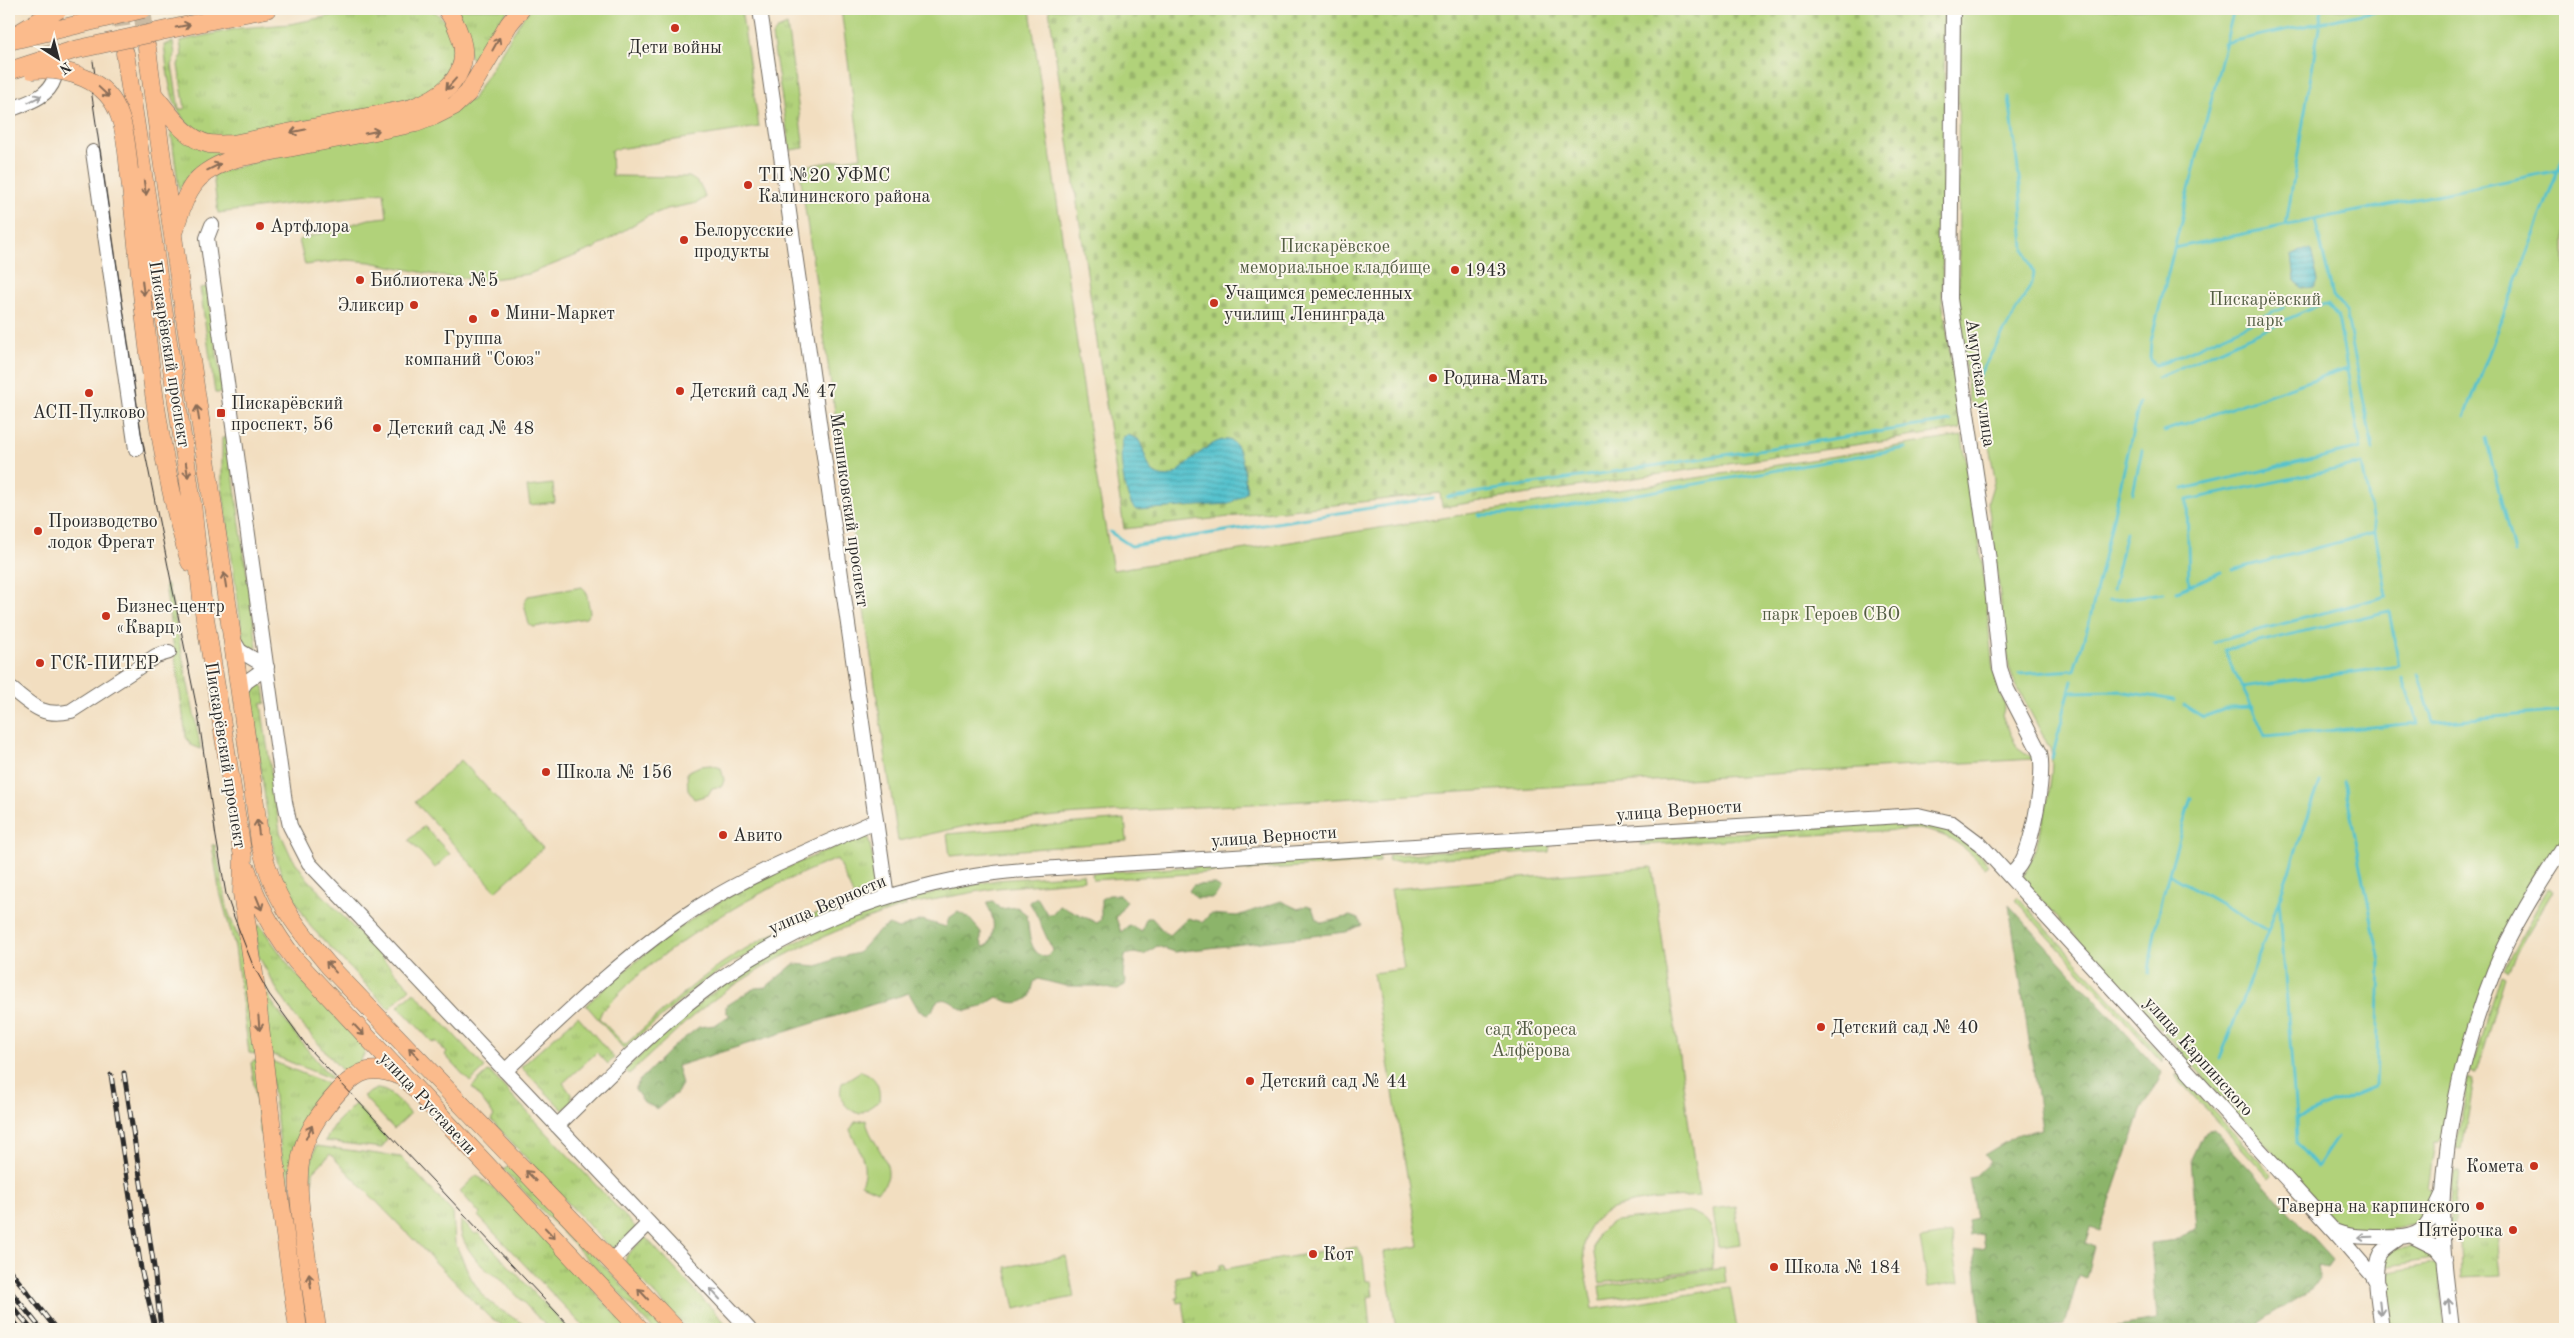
<svg xmlns="http://www.w3.org/2000/svg" width="2574" height="1338" viewBox="0 0 2574 1338" font-family="'Old Standard TT',serif">
<style>
.grass{fill:url(#grass-tufts);stroke:#6e7e52;fill-rule:evenodd}
.forest{fill:url(#forest-crowns);stroke:#5c704a}
.cemetery{fill:url(#cemetery-stones);stroke:#6e7e52}
.park{fill:#b1d27a;stroke:#6e7e52}
.water{fill:url(#water-rules);stroke:#40767c}
.lines{fill:none;stroke-linecap:round;stroke-linejoin:round}
.stream{stroke:#55c2ce;stroke-width:3}
.minor-tunnel{stroke:#cabaa2;stroke-width:14;stroke-dasharray:14 7;stroke-linecap:butt}
.major-tunnel{stroke:#cabaa2;stroke-width:18;stroke-dasharray:18 9;stroke-linecap:butt}
.minor-casing{stroke:#716a5f;stroke-width:16}
.major-casing{stroke:#716a5f;stroke-width:19}
.minor{stroke:#fff;stroke-width:14}
.major{stroke:#fbbb8c;stroke-width:18}
.tram{stroke:#2b2b2b;stroke-width:1}
.rail-casing{stroke:#2b2b2b;stroke-width:5}
.rail{stroke:#fbf7ec;stroke-width:3;stroke-dasharray:9;stroke-linecap:butt}
.major-bridge-casing{stroke:#716a5f;stroke-width:19;stroke-linecap:butt}
.major-bridge{stroke:#fbbb8c;stroke-width:18}
.oneway{stroke:#896c57}
.oneway2{stroke:#a0a0a0}
.poi-dot{fill:#c8321e;stroke:#fbf7ec;stroke-width:2}
.labels{text-anchor:middle;stroke-width:4;stroke-linejoin:round;paint-order:stroke}
.poi-label{font-size:18px;fill:#2b2b2b;stroke:#fbf7ec;text-anchor:start}
.park-label{font-size:18px;fill:#535d43;stroke:#fbf7ec}
.street-label{font-size:18px;fill:#2b2b2b;stroke:#fbf7ec}
</style>
<defs>
<pattern id="grass-tufts" width="24" height="20" patternUnits="userSpaceOnUse" patternTransform="scale(1.25)"><rect width="24" height="20" fill="#b1d27a"/><path d="M3 7l-1-3M5 7V3M7 7l1-3M15 17l-1-3M17 17v-4M19 17l1-3" fill="none" stroke="#98b46a"/></pattern>
<pattern id="forest-crowns" width="20" height="18" patternUnits="userSpaceOnUse" patternTransform="scale(1.25)"><rect width="20" height="18" fill="#8cb46a"/><path d="M2 6a3 3 0 1 1 6 0M12 15a3 3 0 1 1 6 0" fill="none" stroke="#739357"/></pattern>
<pattern id="cemetery-stones" width="16" height="16" patternUnits="userSpaceOnUse" patternTransform="scale(1.25)"><rect width="16" height="16" fill="#b1d27a"/><path d="M2 7V4a2 2 0 0 1 4 0v3zM10 15v-3a2 2 0 0 1 4 0v3z" fill="#98b46a"/></pattern>
<pattern id="water-rules" width="6" height="5" patternUnits="userSpaceOnUse" patternTransform="scale(1.25)"><rect width="6" height="5" fill="#55c2ce"/><path d="M0 2.5h6" fill="none" stroke="#479ea7"/></pattern>
</defs>
<rect width="100%" height="100%" fill="#fbf7ec"/>
<filter id="ink" filterUnits="userSpaceOnUse"><feTurbulence type="fractalNoise" baseFrequency=".02" numOctaves="2"/><feDisplacementMap in="SourceGraphic" scale="10" xChannelSelector="R" yChannelSelector="G"/><feConvolveMatrix kernelMatrix="1 2 1 2 8 2 1 2 1" color-interpolation-filters="sRGB"/></filter>
<filter id="wash" filterUnits="userSpaceOnUse"><feTurbulence type="fractalNoise" baseFrequency=".0096" numOctaves="4" result="noise"/><feDisplacementMap in="SourceGraphic" scale="20" xChannelSelector="R" yChannelSelector="G"/><feGaussianBlur stdDeviation="1.12" result="paint"/><feColorMatrix in="noise" values="0 0 0 0 0 0 0 0 0 0 0 0 0 0 0 0 0 1.4 0 .05"/><feComposite in="paint" operator="in"/></filter>
<g filter="url(#wash)">
<rect width="100%" height="100%" fill="#f2dec0"/>
<path class="grass" d="M365,9C385,9 408,5 427,9C455,15 463,62 446,81C440,87 431,92 424,97L220,138C213,136 203,135 197,131C169,115 168,73 164,45L173,42L175,54L172,65L179,109H185L178,65L182,54L180,41L240,28L290,24Z
M452,9H509L493,31L478,60L471,58Z
M787,25L804,148L790,150L772,36L778,29Z
M174,130L226,153L213,158L192,171L179,190L171,131Z
M207,287L223,393H215L200,288Z
M228,437L257,647L252,651L244,646L222,486V438Z
M165,585H168L201,749L191,745L186,737Z
M255,683H259L264,687L266,703L261,704L280,832L291,856L307,878L410,988L389,1009L310,926L282,877L270,835L250,689Z
M1900,822C1943,823 1959,832 1988,864L1984,867C1963,845 1948,833 1917,829L1640,845V839Z
M862,836L868,838L870,844L877,883L875,894L735,961L700,984L624,1049L586,1005C619,975 654,945 692,919C744,884 804,860 862,836ZM837,859L854,897C809,917 762,936 721,964C687,989 656,1017 625,1045L599,1018L602,1011C616,997 629,983 643,971C700,925 769,884 837,859Z
M212,845H215L228,911L246,959L256,1054L249,1053L235,947L219,889Z
M1550,845L1549,852L1388,861L1389,855Z
M1380,855L1379,862L1093,880L1092,873Z
M1083,874L1084,880L997,888L910,904L909,898L996,880Z
M2548,888L2553,891L2520,946L2508,970L2504,968Z
M2018,897L2162,1056V1062L2015,900Z
M905,900L906,906C831,929 755,965 694,1015C672,1034 651,1054 629,1074L625,1070C653,1044 680,1017 711,994C768,952 836,919 905,900Z
M260,925L290,967L366,1050L357,1068L346,1075L296,1018L276,988L258,955L256,927Z
M2501,975L2505,977L2476,1073L2470,1072Z
M261,985C283,1020 306,1050 334,1080L268,1053Z
M414,992L485,1068L470,1082L445,1055L447,1053L436,1041L433,1043L398,1006Z
M578,1016L614,1058L608,1064L597,1052L563,1083L571,1094L572,1102L563,1110L521,1067Z
M269,1060L326,1083L331,1089C303,1119 288,1148 289,1189H286Z
M253,1061H257L265,1135L261,1136L251,1063Z
M489,1071L636,1228L616,1248L608,1246L491,1120L494,1116L472,1087Z
M2180,1075L2273,1176L2270,1179L2175,1076Z
M2468,1078L2474,1080L2462,1150L2456,1149Z
M376,1089C391,1089 400,1104 410,1114L394,1129L363,1096Z
M355,1104L387,1139L382,1148L325,1141L336,1123Z
M316,1146L401,1157L453,1213L455,1243L471,1278L483,1296L497,1308L533,1329H508L488,1316L330,1154L313,1172L312,1197L310,1167Z
M509,1165L663,1329H653L504,1170Z
M2454,1172H2459L2453,1229L2448,1228Z
M477,1175L509,1202L630,1329H586L478,1216L480,1214L460,1191Z
M461,1220L475,1234L478,1233L568,1329H549L499,1277C485,1273 467,1251 462,1236C460,1231 461,1225 461,1220Z
M2497,1234L2501,1275L2461,1277L2460,1238Z
M645,1237L731,1329H687L627,1265L625,1262L627,1255Z
M2422,1246L2438,1258L2384,1267L2387,1255L2395,1249Z
M1357,1247L1363,1258L1366,1281H1371L1373,1296L1368,1297L1371,1329H1187L1183,1302L1177,1303L1176,1298H1179L1176,1277L1192,1274L1191,1269H1195L1196,1273L1220,1270V1265L1224,1264L1225,1269L1333,1249L1335,1257L1344,1256V1249Z"/>
<path class="forest" d="M1215,884L1220,889L1214,898H1196L1189,891L1193,885Z
M1109,895H1119L1127,901L1116,918L1121,932L1129,925L1142,931L1146,918H1152L1165,933L1170,935L1188,918L1203,922L1210,914L1237,916L1281,901L1298,909L1307,905L1312,907L1316,919L1322,923L1350,916L1358,919L1362,925L1346,932L1175,952L1157,946L1144,955L1134,953L1125,955L1123,976L1126,980L1125,985L1116,990L1097,986H1066L1038,979L1034,982L1030,997C1018,1006 1010,1003 997,997L981,1007L966,1011C955,1008 949,994 936,1002L932,1011L928,1014L919,1011L909,993L677,1066L682,1084L677,1093L657,1109L644,1102L635,1090L639,1081L674,1046L699,1027L715,1025L730,1015L726,1012V1006L755,988L766,987L794,964L818,966L837,958L858,953L876,933L889,925L898,929L922,920L946,927L949,918L958,912L968,917L981,932V942L984,947L988,945C994,935 995,924 991,913C989,907 987,908 988,902L993,901L1000,909L1017,907L1027,915C1029,929 1028,954 1046,957L1053,950C1044,934 1039,917 1029,902L1037,897L1047,914H1052L1059,906L1064,907L1097,923L1101,920V899Z
M2009,905L2162,1073L2141,1111L2100,1231L2090,1228L2085,1243L2094,1247L2086,1278L2079,1275L2065,1324L2040,1329H1982L1974,1250L1985,1248L1983,1234L1970,1236L1968,1220L1976,1218L1969,1177L1975,1176L1990,1162L1984,1155L2019,1134L2042,1129Z
M2213,1129L2333,1260L2328,1267L2318,1265L2320,1279L2313,1289L2249,1329H2118L2117,1326L2157,1320L2151,1243L2178,1240L2197,1227L2191,1159L2204,1131Z"/>
<path class="cemetery" d="M1049,9H1945L1942,298L1961,429L1442,507L1440,493L1124,529Z"/>
<path class="park" d="M532,9H741L759,127L611,150L612,176L689,177C699,182 703,187 705,198L697,203L667,209L646,217L595,248L529,274L484,280L440,276L370,262L347,260L305,265L299,240L369,219L387,217L384,192L218,213L213,174L472,100L525,14Z
M841,9H1030L1094,464L1113,570L1962,436L1982,561L1993,670L2005,705L2002,716L2017,747L2034,759L1078,814L980,823L898,841L799,167L861,157Z
M1958,9H2565V833L2514,915L2444,1132L2439,1142H2435L2428,1188L2432,1189C2430,1202 2429,1221 2415,1226C2388,1229 2356,1239 2334,1220L2022,878C2038,854 2056,779 2051,751L2013,679L2009,666L1988,502L1995,479L1984,416L1969,400L1959,305Z
M553,484L555,502L530,505L527,487Z
M582,587L586,591L590,612L586,618L534,627L529,625L524,603L528,596Z
M461,760L543,848L496,891L415,802Z
M711,765L721,768L724,780L722,786L712,788L708,795L694,799L688,790L687,772L700,766Z
M1125,819L1127,841L950,856L947,834Z
M424,826L450,854L435,868L409,840Z
M1652,867L1699,1196C1662,1200 1585,1196 1584,1247C1583,1267 1590,1289 1593,1309L1730,1288L1737,1329H1396L1384,1252L1419,1246L1373,973L1404,969L1391,889Z
M861,1071C875,1075 881,1087 879,1101L860,1114C845,1109 837,1098 842,1083Z
M866,1120C869,1144 906,1171 877,1191L861,1184C870,1164 858,1149 850,1130L855,1122Z
M1735,1206L1740,1244L1718,1247L1713,1209Z
M1691,1212C1723,1223 1710,1244 1713,1268L1600,1283C1595,1254 1583,1237 1616,1221Z
M1951,1233L1959,1282L1928,1287L1920,1238Z
M1066,1256L1074,1297L1015,1309L1006,1267Z
M2438,1263L2444,1329H2390L2385,1273Z
M1724,1268L1726,1282L1601,1300L1599,1286Z"/>
<path class="water" d="M2301,250H2311L2318,281L2315,287L2301,288L2295,280L2292,255Z
M1128,435L1138,439C1145,449 1146,466 1154,473C1159,477 1170,478 1175,474C1187,466 1224,423 1237,447C1245,460 1244,478 1247,492L1229,504L1136,510C1124,501 1118,452 1123,437Z"/>
<g class="lines">
<path class="stream" d="M2234,9L2151,341L2150,358L2155,365L2166,362L2285,307
M2224,43L2385,9
M2315,220L2333,296L2346,311L2373,450
M2286,225L2322,9
M2174,248L2565,169
M2157,378L2319,305L2328,304L2338,317L2361,448L2183,489
M1975,382L2032,283L2034,273L2024,249L2020,186L2009,97
M2465,417L2565,152
M2164,431L2347,368
M2486,438L2514,553
M2133,493L2142,450
M1447,497L1950,421
M1479,515L1521,514L1906,448
M1110,532L1131,546L1433,498
M2232,570L2375,533
M2189,586L2187,500L2362,464L2387,596L2214,642
M2113,589L2126,532
M2177,591L2221,572
M2109,600L2163,593
M2019,674L2074,670L2089,623L2139,404
M2418,674L2433,722L2565,711
M2241,687L2399,666L2389,611L2225,650C2237,680 2253,707 2265,736L2418,723L2403,679
M2069,692L2120,691L2174,700
M2184,705L2203,717L2228,708L2253,707
M2052,758L2072,681
M2169,874L2268,931
M2279,898L2296,1119L2376,1086L2380,962L2344,781
M2149,973C2155,913 2174,856 2191,798
M2220,1059L2268,931L2320,782
M2296,1119L2297,1144L2317,1167L2337,1137"/>
</g>
</g>
<g filter="url(#ink)">
<g class="lines">
<path class="minor-tunnel" d="M44,23L55,66"/>
<path class="major-tunnel" d="M119,9L125,53
M142,9L147,48"/>
<g class="minor-casing">
<path id="minor" d="M760,9L887,897
M1953,9L1950,299L1989,560L2000,668L2007,689L2040,753C2045,776 2033,840 2022,861C2019,867 2014,872 2009,876
M9,110C26,103 48,98 54,79
M93,152L136,449
M212,225L207,238L285,802L290,826L309,863L749,1329
M234,641L240,651L267,667
M9,687C31,704 41,718 71,711L156,656L169,652
M241,690L246,682L267,667
M505,1071C566,1013 627,953 698,907C754,872 815,848 875,821
M557,1126C605,1080 652,1030 705,990C787,927 892,887 994,873C1025,869 1057,868 1088,866L1918,815L1952,823L1980,844L2334,1231L2372,1275L2378,1286
M2334,1231C2352,1238 2361,1236 2379,1237C2422,1239 2424,1233 2442,1195
M2412,1236L2436,1248L2445,1259
M611,1261L649,1223
M2382,1329C2380,1310 2371,1271 2380,1254C2384,1248 2392,1243 2398,1239
M2452,1329C2447,1284 2440,1238 2443,1193C2448,1117 2466,1041 2494,971C2512,927 2539,885 2565,845"/>
</g>
<g class="major-casing">
<path id="major" d="M235,15L267,9
M147,48C181,313 227,577 260,843C274,899 292,922 329,966L676,1329
M125,53L192,503L202,599L243,857L242,893L254,974L279,1191L298,1329
M153,94C168,112 185,139 209,144C217,145 226,144 233,144L412,108C444,96 473,74 460,36C457,27 452,16 446,9
M129,170C144,299 151,437 190,562
M173,233C188,190 190,173 237,158L416,123L434,116L454,106L468,93L509,24L521,9
M247,870C257,904 274,933 296,961L640,1329
M317,1329C313,1299 308,1269 304,1238C295,1172 292,1142 340,1090C360,1068 373,1066 401,1076"/>
</g>
<use href="#minor" class="minor"/>
<use href="#major" class="major"/>
<path class="tram" d="M79,9L80,12
M93,61L95,75
M91,89L141,433L198,714L216,837L226,894L234,917L252,963L269,994L309,1049L572,1329"/>
<g class="rail-casing">
<path id="rail" d="M124,1073L154,1267L161,1329
M111,1075L141,1269L154,1323
M9,1269L56,1329
M9,1289L41,1329
M9,1302L31,1329
M9,1315L20,1329"/>
</g>
<use href="#rail" class="rail"/>
<g class="major-bridge-casing">
<path id="major-bridge" d="M19,33L59,9
M9,41L143,9
M32,70C67,67 108,79 120,117C126,133 127,153 129,170
M9,71L74,50L235,15"/>
</g>
<use href="#major-bridge" class="major-bridge"/>
</g>
<defs><path id="oneway-shaft" d="M-6 0H5M1.5-3L5.5 0L1.5 3" fill="none" stroke-width="1.6" stroke-linecap="round" stroke-linejoin="round" transform="scale(1.25)"/></defs>
<g class="oneway">
<use href="#oneway-shaft" transform="translate(183 26) rotate(-12)"/>
<use href="#oneway-shaft" transform="translate(496 44) rotate(-61)"/>
<use href="#oneway-shaft" transform="translate(451 84) rotate(132)"/>
<use href="#oneway-shaft" transform="translate(104 92) rotate(43)"/>
<use href="#oneway-shaft" transform="translate(298 131) rotate(169)"/>
<use href="#oneway-shaft" transform="translate(372 132) rotate(-11)"/>
<use href="#oneway-shaft" transform="translate(214 167) rotate(-26)"/>
<use href="#oneway-shaft" transform="translate(145 188) rotate(81)"/>
<use href="#oneway-shaft" transform="translate(143 288) rotate(83)"/>
<use href="#oneway-shaft" transform="translate(198 413) rotate(-99)"/>
<use href="#oneway-shaft" transform="translate(187 470) rotate(81)"/>
<use href="#oneway-shaft" transform="translate(225 580) rotate(-99)"/>
<use href="#oneway-shaft" transform="translate(258 827) rotate(-97)"/>
<use href="#oneway-shaft" transform="translate(259 903) rotate(68)"/>
<use href="#oneway-shaft" transform="translate(331 967) rotate(-132)"/>
<use href="#oneway-shaft" transform="translate(259 1023) rotate(85)"/>
<use href="#oneway-shaft" transform="translate(359 1030) rotate(47)"/>
<use href="#oneway-shaft" transform="translate(414 1053) rotate(-134)"/>
<use href="#oneway-shaft" transform="translate(309 1132) rotate(-65)"/>
<use href="#oneway-shaft" transform="translate(531 1176) rotate(-134)"/>
<use href="#oneway-shaft" transform="translate(550 1233) rotate(47)"/>
<use href="#oneway-shaft" transform="translate(310 1281) rotate(-98)"/>
<use href="#oneway-shaft" transform="translate(643 1294) rotate(-133)"/>
</g>
<g class="oneway2">
<use href="#oneway-shaft" transform="translate(35 99) rotate(-27)"/>
<use href="#oneway-shaft" transform="translate(2365 1237) rotate(178)"/>
<use href="#oneway-shaft" transform="translate(715 1294) rotate(-133)"/>
<use href="#oneway-shaft" transform="translate(2449 1306) rotate(-96)"/>
<use href="#oneway-shaft" transform="translate(2380 1308) rotate(84)"/>
</g>
</g>
<g class="poi-dot">
<circle cx="675" cy="28" r="5"/>
<circle cx="748" cy="185" r="5"/>
<circle cx="260" cy="226" r="5"/>
<circle cx="684" cy="240" r="5"/>
<circle cx="1455" cy="270" r="5"/>
<circle cx="360" cy="280" r="5"/>
<circle cx="1214" cy="303" r="5"/>
<circle cx="414" cy="305" r="5"/>
<circle cx="495" cy="313" r="5"/>
<circle cx="473" cy="319" r="5"/>
<circle cx="1433" cy="378" r="5"/>
<circle cx="680" cy="391" r="5"/>
<circle cx="89" cy="393" r="5"/>
<rect x="216" y="408" width="10" height="10" rx="2.5"/>
<circle cx="377" cy="428" r="5"/>
<circle cx="38" cy="531" r="5"/>
<circle cx="106" cy="616" r="5"/>
<circle cx="40" cy="663" r="5"/>
<circle cx="546" cy="772" r="5"/>
<circle cx="723" cy="835" r="5"/>
<circle cx="1821" cy="1027" r="5"/>
<circle cx="1250" cy="1081" r="5"/>
<circle cx="2534" cy="1166" r="5"/>
<circle cx="2480" cy="1206" r="5"/>
<circle cx="2513" cy="1230" r="5"/>
<circle cx="1313" cy="1254" r="5"/>
<circle cx="1774" cy="1267" r="5"/>
</g>
<g class="labels">
<g class="poi-label">
<text x="675" y="53" text-anchor="middle">Дети войны</text>
<text x="758" y="181">ТП №20 УФМС<tspan x="758" dy="21">Калининского района</tspan></text>
<text x="270" y="232">Артфлора</text>
<text x="694" y="236">Белорусские<tspan x="694" dy="21">продукты</tspan></text>
<text x="1465" y="276">1943</text>
<text x="370" y="286">Библиотека №5</text>
<text x="1224" y="299">Учащимся ремесленных<tspan x="1224" dy="21">училищ Ленинграда</tspan></text>
<text x="404" y="311" text-anchor="end">Эликсир</text>
<text x="505" y="319">Мини-Маркет</text>
<text x="473" y="344" text-anchor="middle">Группа<tspan x="473" dy="21">компаний "Союз"</tspan></text>
<text x="1443" y="384">Родина-Мать</text>
<text x="690" y="397">Детский сад № 47</text>
<text x="231" y="409">Пискарёвский<tspan x="231" dy="21">проспект, 56</tspan></text>
<text x="89" y="418" text-anchor="middle">АСП-Пулково</text>
<text x="387" y="434">Детский сад № 48</text>
<text x="48" y="527">Производство<tspan x="48" dy="21">лодок Фрегат</tspan></text>
<text x="116" y="612">Бизнес-центр<tspan x="116" dy="21">«Кварц»</tspan></text>
<text x="50" y="669">ГСК-ПИТЕР</text>
<text x="556" y="778">Школа № 156</text>
<text x="733" y="841">Авито</text>
<text x="1831" y="1033">Детский сад № 40</text>
<text x="1260" y="1087">Детский сад № 44</text>
<text x="2524" y="1172" text-anchor="end">Комета</text>
<text x="2470" y="1212" text-anchor="end">Таверна на карпинского</text>
<text x="2503" y="1236" text-anchor="end">Пятёрочка</text>
<text x="1323" y="1260">Кот</text>
<text x="1784" y="1273">Школа № 184</text>
</g>
<g class="park-label">
<text x="1335" y="252">Пискарёвское<tspan x="1335" dy="21">мемориальное кладбище</tspan></text>
<text x="2265" y="305">Пискарёвский<tspan x="2265" dy="21">парк</tspan></text>
<text x="1831" y="620">парк Героев СВО</text>
<text x="1531" y="1035">сад Жореса<tspan x="1531" dy="21">Алфёрова</tspan></text>
</g>
<g class="street-label">
<text transform="translate(170 354) rotate(81)" y="6">Пискарёвский проспект</text>
<text transform="translate(1981 383) rotate(82)" y="6">Амурская улица</text>
<text transform="translate(850 510) rotate(82)" y="6">Меншиковский проспект</text>
<text transform="translate(226 755) rotate(81)" y="6">Пискарёвский проспект</text>
<text transform="translate(1679 810) rotate(-4)" y="6">улица Верности</text>
<text transform="translate(1274 836) rotate(-4)" y="6">улица Верности</text>
<text transform="translate(827 904) rotate(-23)" y="6">улица Верности</text>
<text transform="translate(2199 1056) rotate(48)" y="6">улица Карпинского</text>
<text transform="translate(428 1103) rotate(47)" y="6">улица Руставели</text>
</g>
</g>
<rect width="2574" height="1338" fill="none" stroke="#fbf7ec" stroke-width="30"/>
<g transform="translate(58 58) rotate(144)" stroke="#fbf7ec" stroke-width="4" paint-order="stroke">
<path d="M0-4L9 19L0 12L-9 19Z" fill="#2b2b2b"/>
<text y="-8" font-size="14" font-weight="bold" text-anchor="middle" fill="#2b2b2b">N</text>
</g>
</svg>
